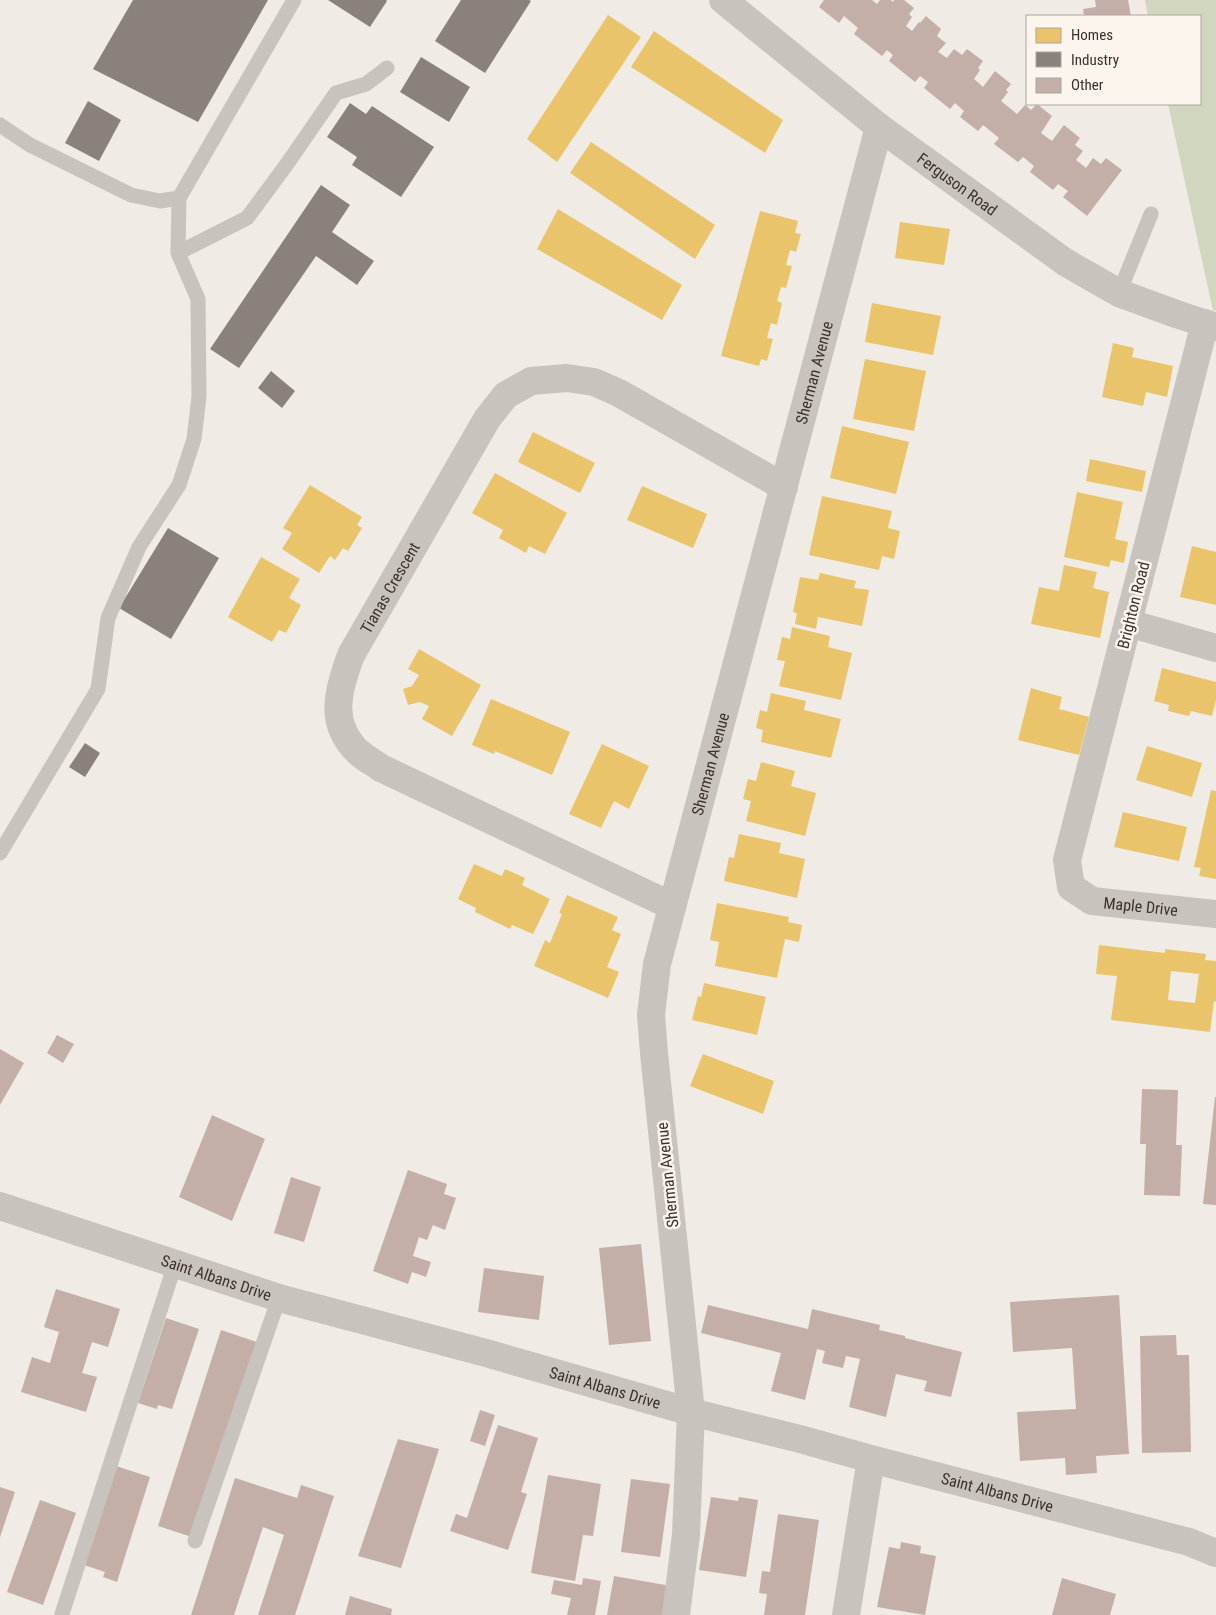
<svg xmlns="http://www.w3.org/2000/svg" width="1216" height="1615" viewBox="0 0 1216 1615" font-family="'Roboto Condensed',sans-serif">
<style>
.green{fill:#d1d6bf}
.homes{fill:#e9c46a;fill-rule:evenodd}
.industry{fill:#8a817c}
.building{fill:#c3afa7}
.lines{fill:none;stroke-linecap:round;stroke-linejoin:round}
.lane{stroke:#c9c3be;stroke-width:15}
.street{stroke:#c9c3be;stroke-width:28}
.labels{text-anchor:middle;stroke-width:5;stroke-linejoin:round;paint-order:stroke}
.street-label{font-size:16px;fill:#3b302b;stroke:#fbf5ee}
</style>
<rect width="100%" height="100%" fill="#f0ebe5"/>
<path class="green" d="M1145,0H1216V310L1213,311L1168,104H1200V16H1148Z"/>
<path class="homes" d="M608,15L641,37L557,162L527,139Z
M654,31L783,120L765,153L631,67Z
M591,142L715,225L695,259L570,173Z
M558,209L682,285L662,320L537,249Z
M760,211L798,221L795,233L801,234L796,252L790,250L786,265L792,266L786,288L781,287L777,301L782,303L777,325L771,323L767,338L773,339L767,361L761,359L759,366L721,356Z
M900,222L950,229L944,265L895,258Z
M872,303L941,316L933,355L865,342Z
M1113,343L1134,348L1132,357L1173,366L1167,397L1146,392L1143,406L1102,397Z
M865,359L926,371L914,431L853,419Z
M842,426L909,442L896,494L830,478Z
M533,432L595,463L580,493L518,462Z
M1090,459L1146,471L1142,492L1086,481Z
M495,473L567,513L545,554L529,546L526,553L499,538L503,530L472,513Z
M310,485L362,517L357,525L362,528L348,551L343,548L335,560L330,556L319,573L282,549L292,533L283,528Z
M642,486L707,514L693,548L627,520Z
M1077,492L1123,502L1115,539L1128,542L1124,563L1111,560L1109,567L1064,557Z
M822,496L892,511L888,528L900,531L894,559L882,556L879,570L809,555Z
M1192,546L1216,552V605L1180,597Z
M261,557L300,579L289,598L301,605L286,633L279,630L272,642L228,617Z
M1064,565L1097,572L1093,588L1109,592L1100,638L1031,624L1039,587L1059,591Z
M820,573L856,581L854,588L869,590L862,626L818,617L816,629L795,624L797,613L793,612L800,577L818,580Z
M792,627L830,636L828,647L852,653L841,700L779,686L785,661L777,660L782,637L790,639Z
M419,649L481,685L452,736L422,719L429,706L420,702L408,705L403,689L412,686L419,675L408,669Z
M1162,668L1216,682V700L1212,716L1191,711L1189,716L1168,711L1169,705L1154,701Z
M1031,688L1062,697L1059,709L1089,717L1079,755L1018,740Z
M771,693L806,701L804,710L841,719L831,758L761,742L763,730L756,728L760,710L767,712Z
M491,699L570,732L552,775L495,751L494,754L472,745Z
M602,744L649,766L629,809L614,801L601,828L569,814Z
M1147,746L1202,763L1192,797L1136,780Z
M761,762L795,771L791,786L816,793L805,836L746,821L751,801L743,799L748,779L756,781Z
M1211,790L1216,791V879L1199,876L1201,868L1194,867Z
M1123,812L1187,827L1179,861L1114,847Z
M739,834L781,843L779,853L805,859L797,898L724,881L729,857L734,858Z
M474,864L502,876L505,869L525,878L522,885L550,899L533,934L512,925L510,929L475,912L476,908L458,899Z
M567,895L618,917L612,930L621,934L607,967L619,972L608,998L534,966L545,940L550,943L562,914L559,913Z
M717,903L789,917L788,922L802,925L799,942L785,939L777,978L715,966L719,942L710,940Z
M1099,945L1165,953V949L1206,954L1205,960L1216,961V1002L1214,1001L1210,1032L1111,1020L1117,976L1096,974ZM1171,971L1199,974L1195,1003L1168,1000Z
M704,983L766,997L757,1035L692,1020L698,996L701,997Z
M703,1054L774,1081L763,1114L690,1086Z"/>
<path class="industry" d="M133,0H268L198,122L93,69Z
M328,0H386L387,1L370,27Z
M461,0H529L531,1L485,73L435,41Z
M421,57L470,87L449,122L400,92Z
M88,101L121,120L99,161L65,143Z
M350,103L366,114L372,106L434,147L401,197L352,165L357,157L327,137Z
M321,185L350,205L332,232L374,261L357,285L316,256L239,368L210,349Z
M271,371L295,391L282,408L258,388Z
M168,528L219,558L171,639L119,608Z
M85,743L100,753L85,777L69,767Z"/>
<path class="building" d="M824,0H872L877,4L880,0H891L893,2L894,0H904L914,8L909,14L912,17L906,26L912,31L919,22L920,23L926,16L941,29L937,36L946,43L938,52L947,58L954,49L962,55L967,49L983,61L978,68L980,70L974,79L983,87L995,71L1011,84L1006,90L1008,92L1001,101L1017,114L1025,105L1031,110L1037,104L1052,116L1041,133L1052,141L1064,125L1080,138L1075,145L1083,151L1076,160L1086,168L1093,158L1101,164L1106,158L1122,170L1087,216L1063,197L1068,191L1058,184L1053,190L1030,172L1034,166L1023,157L1018,162L994,144L999,138L983,125L978,131L960,117L964,111L955,103L950,109L924,88L928,82L920,76L915,82L889,61L893,55L887,50L882,56L854,34L858,28L844,16L839,23L819,7Z
M1095,0H1128L1131,16H1084L1083,9L1096,7Z
M57,1035L74,1044L63,1063L47,1053Z
M0,1049L24,1063L0,1105Z
M1142,1089L1178,1090L1176,1145H1182L1180,1196L1144,1195L1146,1144H1140Z
M1215,1097H1216V1205L1203,1204Z
M212,1115L265,1139L232,1221L179,1197Z
M408,1170L447,1184L444,1194L456,1198L445,1230L433,1225L427,1240L419,1237L413,1256L431,1262L426,1277L412,1272L408,1284L373,1271Z
M291,1177L321,1187L304,1242L274,1233Z
M641,1244L651,1341L609,1345L599,1248Z
M484,1268L544,1276L539,1320L478,1312Z
M56,1289L120,1309L108,1347L92,1342L82,1373L97,1377L86,1412L21,1392L32,1357L50,1363L59,1332L44,1327Z
M1119,1295L1129,1454L1096,1456L1097,1473L1066,1475L1065,1458L1020,1461L1017,1412L1076,1409L1072,1348L1013,1352L1010,1302Z
M708,1305L808,1329L812,1309L880,1325L879,1330L905,1336V1338L962,1352L951,1397L924,1391L927,1381L896,1374L886,1417L849,1407L860,1359L846,1356L843,1368L822,1363L825,1351L817,1349L805,1400L771,1391L781,1353L701,1333Z
M166,1318L199,1329L172,1409L158,1405L157,1409L138,1403Z
M221,1330L257,1342L195,1538L158,1526Z
M1176,1335L1177,1355H1189L1191,1452L1142,1453L1140,1336Z
M480,1410L495,1415L485,1446L470,1441Z
M498,1425L538,1438L521,1492L527,1494L508,1550L450,1531L456,1514L467,1518Z
M398,1439L439,1449L401,1568L358,1556Z
M116,1466L150,1477L117,1582L103,1577L105,1572L84,1565Z
M548,1475L601,1484L593,1536L583,1535L575,1581L531,1573Z
M235,1478L297,1498L301,1485L334,1496L295,1615H258L284,1535L263,1527L234,1615H191Z
M631,1479L670,1484L660,1557L621,1552Z
M0,1487L15,1492L0,1537Z
M711,1497L738,1501L739,1497L758,1500L746,1577L699,1570Z
M40,1500L76,1513L43,1605L7,1592Z
M778,1514L819,1520L805,1615H764L767,1594L759,1593L762,1571L770,1572Z
M901,1542L921,1546L920,1553L936,1556L925,1615L877,1607L889,1547L900,1549Z
M614,1576L671,1586L666,1615H607Z
M583,1578L601,1581L595,1615H567L571,1598L551,1594L554,1580L582,1585Z
M1062,1578L1116,1594L1110,1615H1052Z
M350,1596L392,1609L391,1615H345Z"/>
<g class="lines">
<path class="lane" d="M0,125L30,145L131,195L160,201L179,198
M178,253L247,218L287,164L336,93L366,84L387,68
M1119,293L1151,214
M0,853L98,689L108,618L139,547L179,485L194,439L199,397L198,299L178,253L179,198L294,0
M195,1541L279,1298
M62,1614L175,1264"/>
<g class="street">
<path id="s1" d="M723,0L879,127L1065,262L1119,293L1179,315L1216,327"/>
<path id="s2" d="M1205,323L1067,860L1071,887L1092,901L1216,914"/>
<path d="M1128,623L1216,648"/>
<path id="s3" d="M672,906L381,768C374,763 365,758 358,752C328,723 338,690 351,655L487,419L506,395L531,381L567,378L594,382L619,393L784,487"/>
<path id="s4" d="M0,1206L279,1298L486,1353L691,1412L800,1439L871,1459L1189,1542L1216,1553"/>
<path id="s5" d="M676,1615L686,1535L691,1412L654,1053L651,1015L657,964L879,127"/>
<path d="M846,1615L871,1459"/>
</g>
</g>
<g class="labels">
<g class="street-label">
<text dy="6" stroke="none"><textPath href="#s1" startOffset="298">Ferguson Road</textPath></text>
<text dy="6" stroke="none"><textPath href="#s5" startOffset="1266">Sherman Avenue</textPath></text>
<text dy="6" stroke="none"><textPath href="#s3" startOffset="532">Tianas Crescent</textPath></text>
<text transform="translate(1133 605) rotate(-76)" y="6">Brighton Road</text>
<text dy="6" stroke="none"><textPath href="#s5" startOffset="861">Sherman Avenue</textPath></text>
<text dy="6" stroke="none"><textPath href="#s2" startOffset="656">Maple Drive</textPath></text>
<text transform="translate(667 1175) rotate(-96)" y="6">Sherman Avenue</text>
<text dy="6" stroke="none"><textPath href="#s4" startOffset="228">Saint Albans Drive</textPath></text>
<text dy="6" stroke="none"><textPath href="#s4" startOffset="632">Saint Albans Drive</textPath></text>
<text dy="6" stroke="none"><textPath href="#s4" startOffset="1038">Saint Albans Drive</textPath></text>
</g>
</g>
<rect x="1026" y="15" width="175" height="90" fill="#fbf5ee" stroke="#aea6a0"/>
<rect x="1036" y="28" width="25" height="15" fill="#e9c46a" stroke="#aea6a0"/>
<text x="1071" y="40" font-size="15" fill="#3b302b">Homes</text>
<rect x="1036" y="52" width="25" height="15" fill="#8a817c" stroke="#aea6a0"/>
<text x="1071" y="65" font-size="15" fill="#3b302b">Industry</text>
<rect x="1036" y="78" width="25" height="15" fill="#c3afa7" stroke="#aea6a0"/>
<text x="1071" y="90" font-size="15" fill="#3b302b">Other</text>
</svg>
